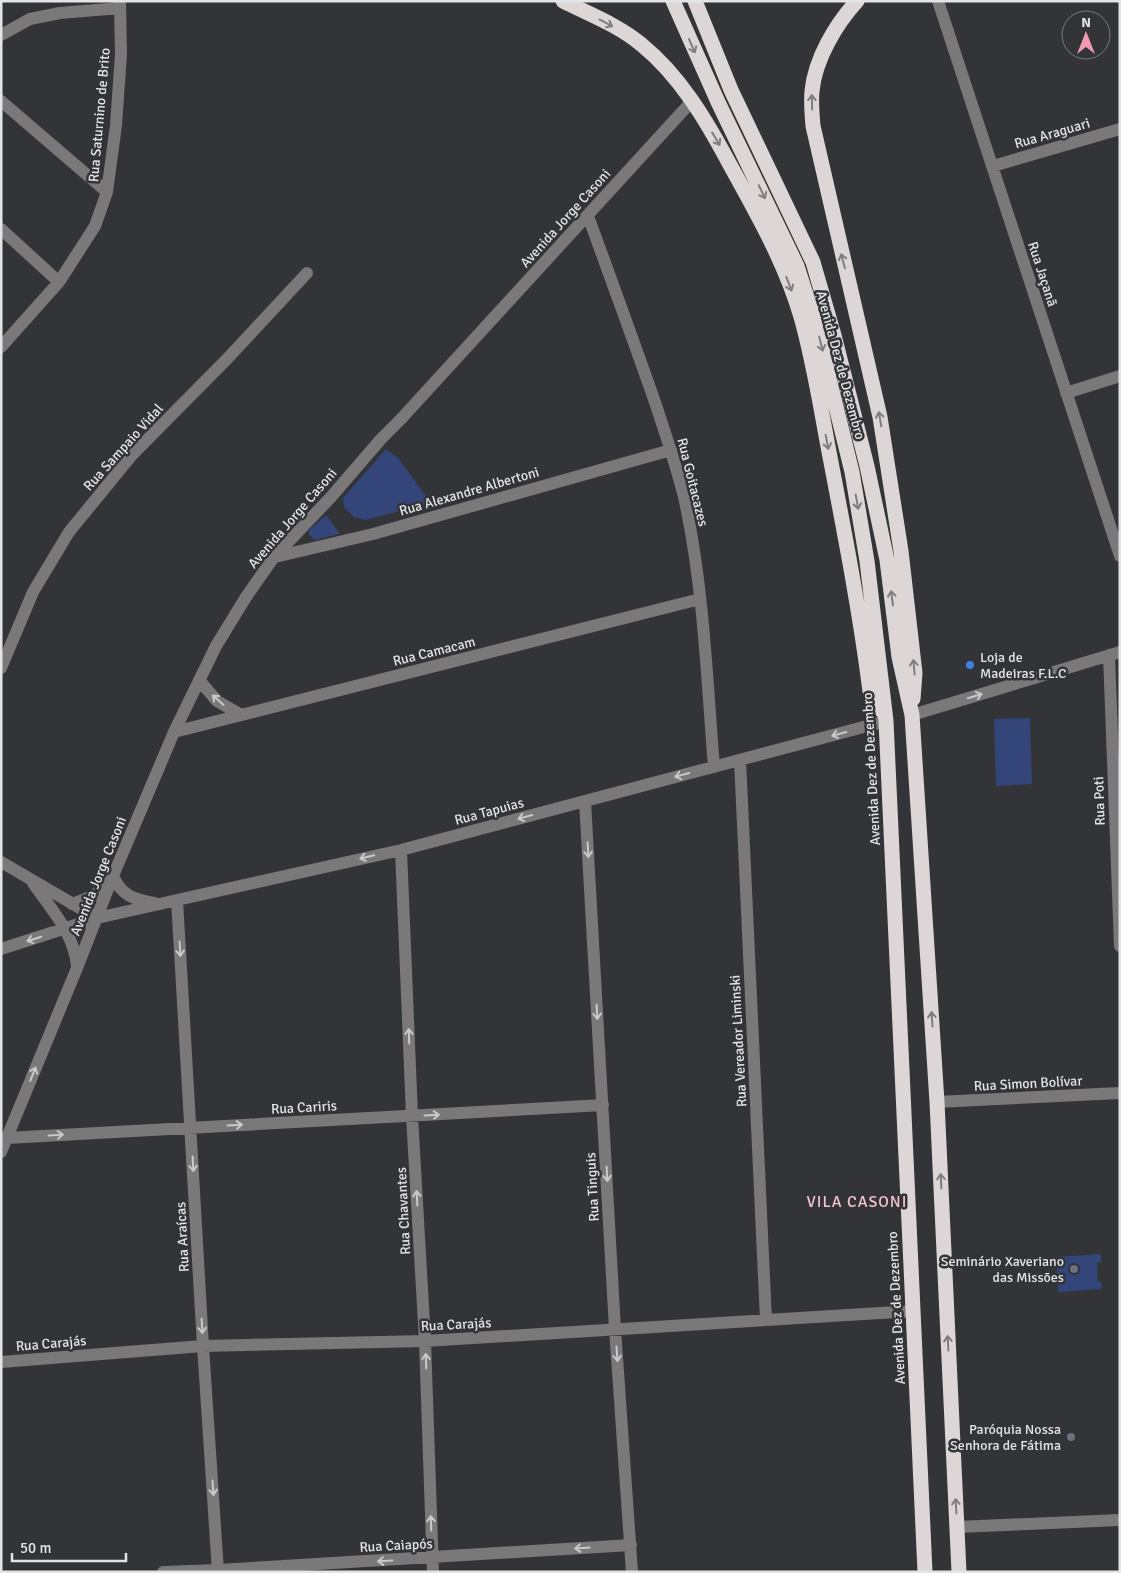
<svg xmlns="http://www.w3.org/2000/svg" width="1121" height="1573" viewBox="0 0 1121 1573" font-family="Signika,sans-serif">
<style>
.green{fill:#344679}
.lines{fill:none;stroke-linecap:round;stroke-linejoin:round}
.minor{stroke:#7a7878;stroke-width:12}
.highway{stroke:#dcd6d6;stroke-width:15}
.oneway{stroke:#7f7d7f}
.oneway2{stroke:#c9c9ca}
.shop-dot{fill:#3f7fe0;stroke:#333437;stroke-width:2}
.worship-dot{fill:#6b7280;stroke:#333437;stroke-width:2}
.labels{text-anchor:middle;stroke-width:5;stroke-linejoin:round;paint-order:stroke}
.street-label{font-size:14px;fill:#e3e4e6;stroke:#333437}
.poi-label{font-size:14px;fill:#e3e4e6;stroke:#333437;text-anchor:end}
.quarter-label{font-size:16px;letter-spacing:1px;fill:#f6c3d0;stroke:#333437}
</style>
<rect width="100%" height="100%" fill="#333437"/>
<path class="green" d="M386,449L398,458L431,503L365,520L354,517L344,507L343,498Z
M326,515L340,534L314,540L309,534V530Z
M1030,718L1032,784L996,786L994,719Z
M1101,1254V1262L1097,1263L1098,1282H1101L1102,1289L1058,1292L1056,1257Z"/>
<g class="lines">
<path class="minor" d="M938,1L1120,556
M1,35L30,19L60,13L120,8
M1,101L107,192
M993,166L1120,129
M588,216C611,279 634,342 656,405C667,440 680,475 687,511C704,595 707,682 714,767
M1,229L59,282
M1,347L59,282L95,226L107,192L116,125L121,54L120,1
M1066,393L1120,376
M275,557L373,534L671,450
M1109,655L1120,946
M1,668L33,592L69,532L132,455L227,359L307,273
M199,680L217,701L241,715
M912,715L1120,652
M174,732L700,599
M740,760L766,1320
M585,801L615,1329L632,1572
M401,850L412,1116L425,1341L433,1572
M1,862L97,918
M33,883C51,909 74,933 77,966
M177,900L203,1346L218,1572
M72,904L95,895L113,876C122,896 133,899 154,903
M1,949L97,918L401,850L886,721
M937,1102L1120,1093
M7,1138L603,1105
M1,1152L77,968L113,876L174,732L216,646L246,597L274,557L331,497L381,439L401,419L692,101
M1,1362L203,1346L425,1341L913,1311
M957,1527L1120,1520
M163,1572L218,1570L631,1545"/>
<path class="highway" d="M563,1C589,14 620,26 642,45C680,76 706,120 729,163C756,212 785,262 801,317C814,363 821,410 830,457C845,535 860,613 870,691L883,712
M673,1L718,102L797,266L817,329L852,472L867,561L886,721L925,1572
M695,1L731,90L813,262L834,335L867,466L887,560L899,657L912,715L937,1102L959,1572
M857,1C836,24 815,59 812,91C811,102 812,115 813,126L880,417L901,551L915,673L913,699"/>
</g>
<defs><path id="oneway-shaft" d="M-6 0H5M1.5-3L5.5 0L1.5 3" fill="none" stroke-width="1.6" stroke-linecap="round" stroke-linejoin="round" transform="scale(1.25)"/></defs>
<g class="oneway">
<use href="#oneway-shaft" transform="translate(606 23) rotate(28)"/>
<use href="#oneway-shaft" transform="translate(692 46) rotate(66)"/>
<use href="#oneway-shaft" transform="translate(812 102) rotate(-91)"/>
<use href="#oneway-shaft" transform="translate(716 139) rotate(59)"/>
<use href="#oneway-shaft" transform="translate(762 192) rotate(64)"/>
<use href="#oneway-shaft" transform="translate(843 261) rotate(-105)"/>
<use href="#oneway-shaft" transform="translate(789 284) rotate(69)"/>
<use href="#oneway-shaft" transform="translate(821 344) rotate(76)"/>
<use href="#oneway-shaft" transform="translate(880 419) rotate(-100)"/>
<use href="#oneway-shaft" transform="translate(827 442) rotate(79)"/>
<use href="#oneway-shaft" transform="translate(857 502) rotate(80)"/>
<use href="#oneway-shaft" transform="translate(892 598) rotate(-97)"/>
<use href="#oneway-shaft" transform="translate(914 667) rotate(-95)"/>
<use href="#oneway-shaft" transform="translate(932 1019) rotate(-94)"/>
<use href="#oneway-shaft" transform="translate(941 1181) rotate(-93)"/>
<use href="#oneway-shaft" transform="translate(948 1343) rotate(-93)"/>
<use href="#oneway-shaft" transform="translate(956 1506) rotate(-93)"/>
</g>
<g class="oneway2">
<use href="#oneway-shaft" transform="translate(975 696) rotate(-17)"/>
<use href="#oneway-shaft" transform="translate(218 700) rotate(-138)"/>
<use href="#oneway-shaft" transform="translate(839 734) rotate(165)"/>
<use href="#oneway-shaft" transform="translate(682 775) rotate(165)"/>
<use href="#oneway-shaft" transform="translate(525 817) rotate(165)"/>
<use href="#oneway-shaft" transform="translate(588 850) rotate(87)"/>
<use href="#oneway-shaft" transform="translate(367 857) rotate(167)"/>
<use href="#oneway-shaft" transform="translate(34 939) rotate(162)"/>
<use href="#oneway-shaft" transform="translate(180 949) rotate(87)"/>
<use href="#oneway-shaft" transform="translate(597 1012) rotate(87)"/>
<use href="#oneway-shaft" transform="translate(409 1036) rotate(-92)"/>
<use href="#oneway-shaft" transform="translate(33 1074) rotate(-68)"/>
<use href="#oneway-shaft" transform="translate(432 1115) rotate(-3)"/>
<use href="#oneway-shaft" transform="translate(235 1125) rotate(-3)"/>
<use href="#oneway-shaft" transform="translate(56 1135) rotate(-3)"/>
<use href="#oneway-shaft" transform="translate(193 1164) rotate(87)"/>
<use href="#oneway-shaft" transform="translate(607 1174) rotate(87)"/>
<use href="#oneway-shaft" transform="translate(417 1198) rotate(-93)"/>
<use href="#oneway-shaft" transform="translate(202 1326) rotate(87)"/>
<use href="#oneway-shaft" transform="translate(617 1354) rotate(86)"/>
<use href="#oneway-shaft" transform="translate(426 1361) rotate(-92)"/>
<use href="#oneway-shaft" transform="translate(213 1488) rotate(86)"/>
<use href="#oneway-shaft" transform="translate(431 1523) rotate(-92)"/>
<use href="#oneway-shaft" transform="translate(582 1548) rotate(176)"/>
<use href="#oneway-shaft" transform="translate(385 1561) rotate(177)"/>
</g>
<circle class="shop-dot" cx="970" cy="665" r="5"/>
<g class="worship-dot">
<circle cx="1074" cy="1269" r="5"/>
<circle cx="1071" cy="1437" r="5"/>
</g>
<g class="labels">
<g class="street-label">
<text transform="translate(99 115) rotate(-85)" y="5">Rua Saturnino de Brito</text>
<text transform="translate(1052 133) rotate(-16)" y="5">Rua Araguari</text>
<text transform="translate(565 218) rotate(-48)" y="5">Avenida Jorge Casoni</text>
<text transform="translate(1043 274) rotate(72)" y="5">Rua Jaçanã</text>
<text transform="translate(841 365) rotate(75)" y="5">Avenida Dez de Dezembro</text>
<text transform="translate(123 447) rotate(-48)" y="5">Rua Sampaio Vidal</text>
<text transform="translate(693 482) rotate(76)" y="5">Rua Goitacazes</text>
<text transform="translate(469 491) rotate(-16)" y="5">Rua Alexandre Albertoni</text>
<text transform="translate(292 518) rotate(-49)" y="5">Avenida Jorge Casoni</text>
<text transform="translate(434 651) rotate(-14)" y="5">Rua Camacam</text>
<text transform="translate(871 769) rotate(-93)" y="5">Avenida Dez de Dezembro</text>
<text transform="translate(1099 801) rotate(-92)" y="5">Rua Poti</text>
<text transform="translate(489 811) rotate(-15)" y="5">Rua Tapuias</text>
<text transform="translate(98 876) rotate(-68)" y="5">Avenida Jorge Casoni</text>
<text transform="translate(738 1041) rotate(-93)" y="5">Rua Vereador Liminski</text>
<text transform="translate(1028 1083) rotate(-3)" y="5">Rua Simon Bolívar</text>
<text transform="translate(304 1107) rotate(-3)" y="5">Rua Cariris</text>
<text transform="translate(592 1187) rotate(-93)" y="5">Rua Tinguis</text>
<text transform="translate(403 1211) rotate(-93)" y="5">Rua Chavantes</text>
<text transform="translate(182 1237) rotate(-93)" y="5">Rua Araícas</text>
<text transform="translate(896 1308) rotate(-93)" y="5">Avenida Dez de Dezembro</text>
<text transform="translate(456 1324) rotate(-3)" y="5">Rua Carajás</text>
<text transform="translate(51 1343) rotate(-5)" y="5">Rua Carajás</text>
<text transform="translate(396 1545) rotate(-3)" y="5">Rua Caiapós</text>
</g>
<g class="poi-label">
<text x="980" y="662" text-anchor="start">Loja de<tspan x="980" dy="16">Madeiras F.L.C</tspan></text>
<text x="1064" y="1266">Seminário Xaveriano<tspan x="1064" dy="16">das Missões</tspan></text>
<text x="1061" y="1434">Paróquia Nossa<tspan x="1061" dy="16">Senhora de Fátima</tspan></text>
</g>
<g class="quarter-label">
<text x="857" y="1207">VILA CASONI</text>
</g>
</g>
<rect width="1121" height="1573" fill="none" stroke="#e3e4e6" stroke-width="5"/>
<g transform="translate(1086 35)"><circle r="24" fill="#333437" stroke="#797a7d"/>
<path d="M0-4L9 19L0 12L-9 19Z" fill="#f19ab2"/>
<text y="-8" font-size="14" font-weight="bold" text-anchor="middle" fill="#e3e4e6">N</text>
</g>
<path d="M12 1553v8h114v-8" fill="none" stroke="#e3e4e6" stroke-width="2.5"/>
<text x="20" y="1553" font-size="15" fill="#e3e4e6" stroke="#333437" stroke-width="4" paint-order="stroke">50 m</text>
</svg>
